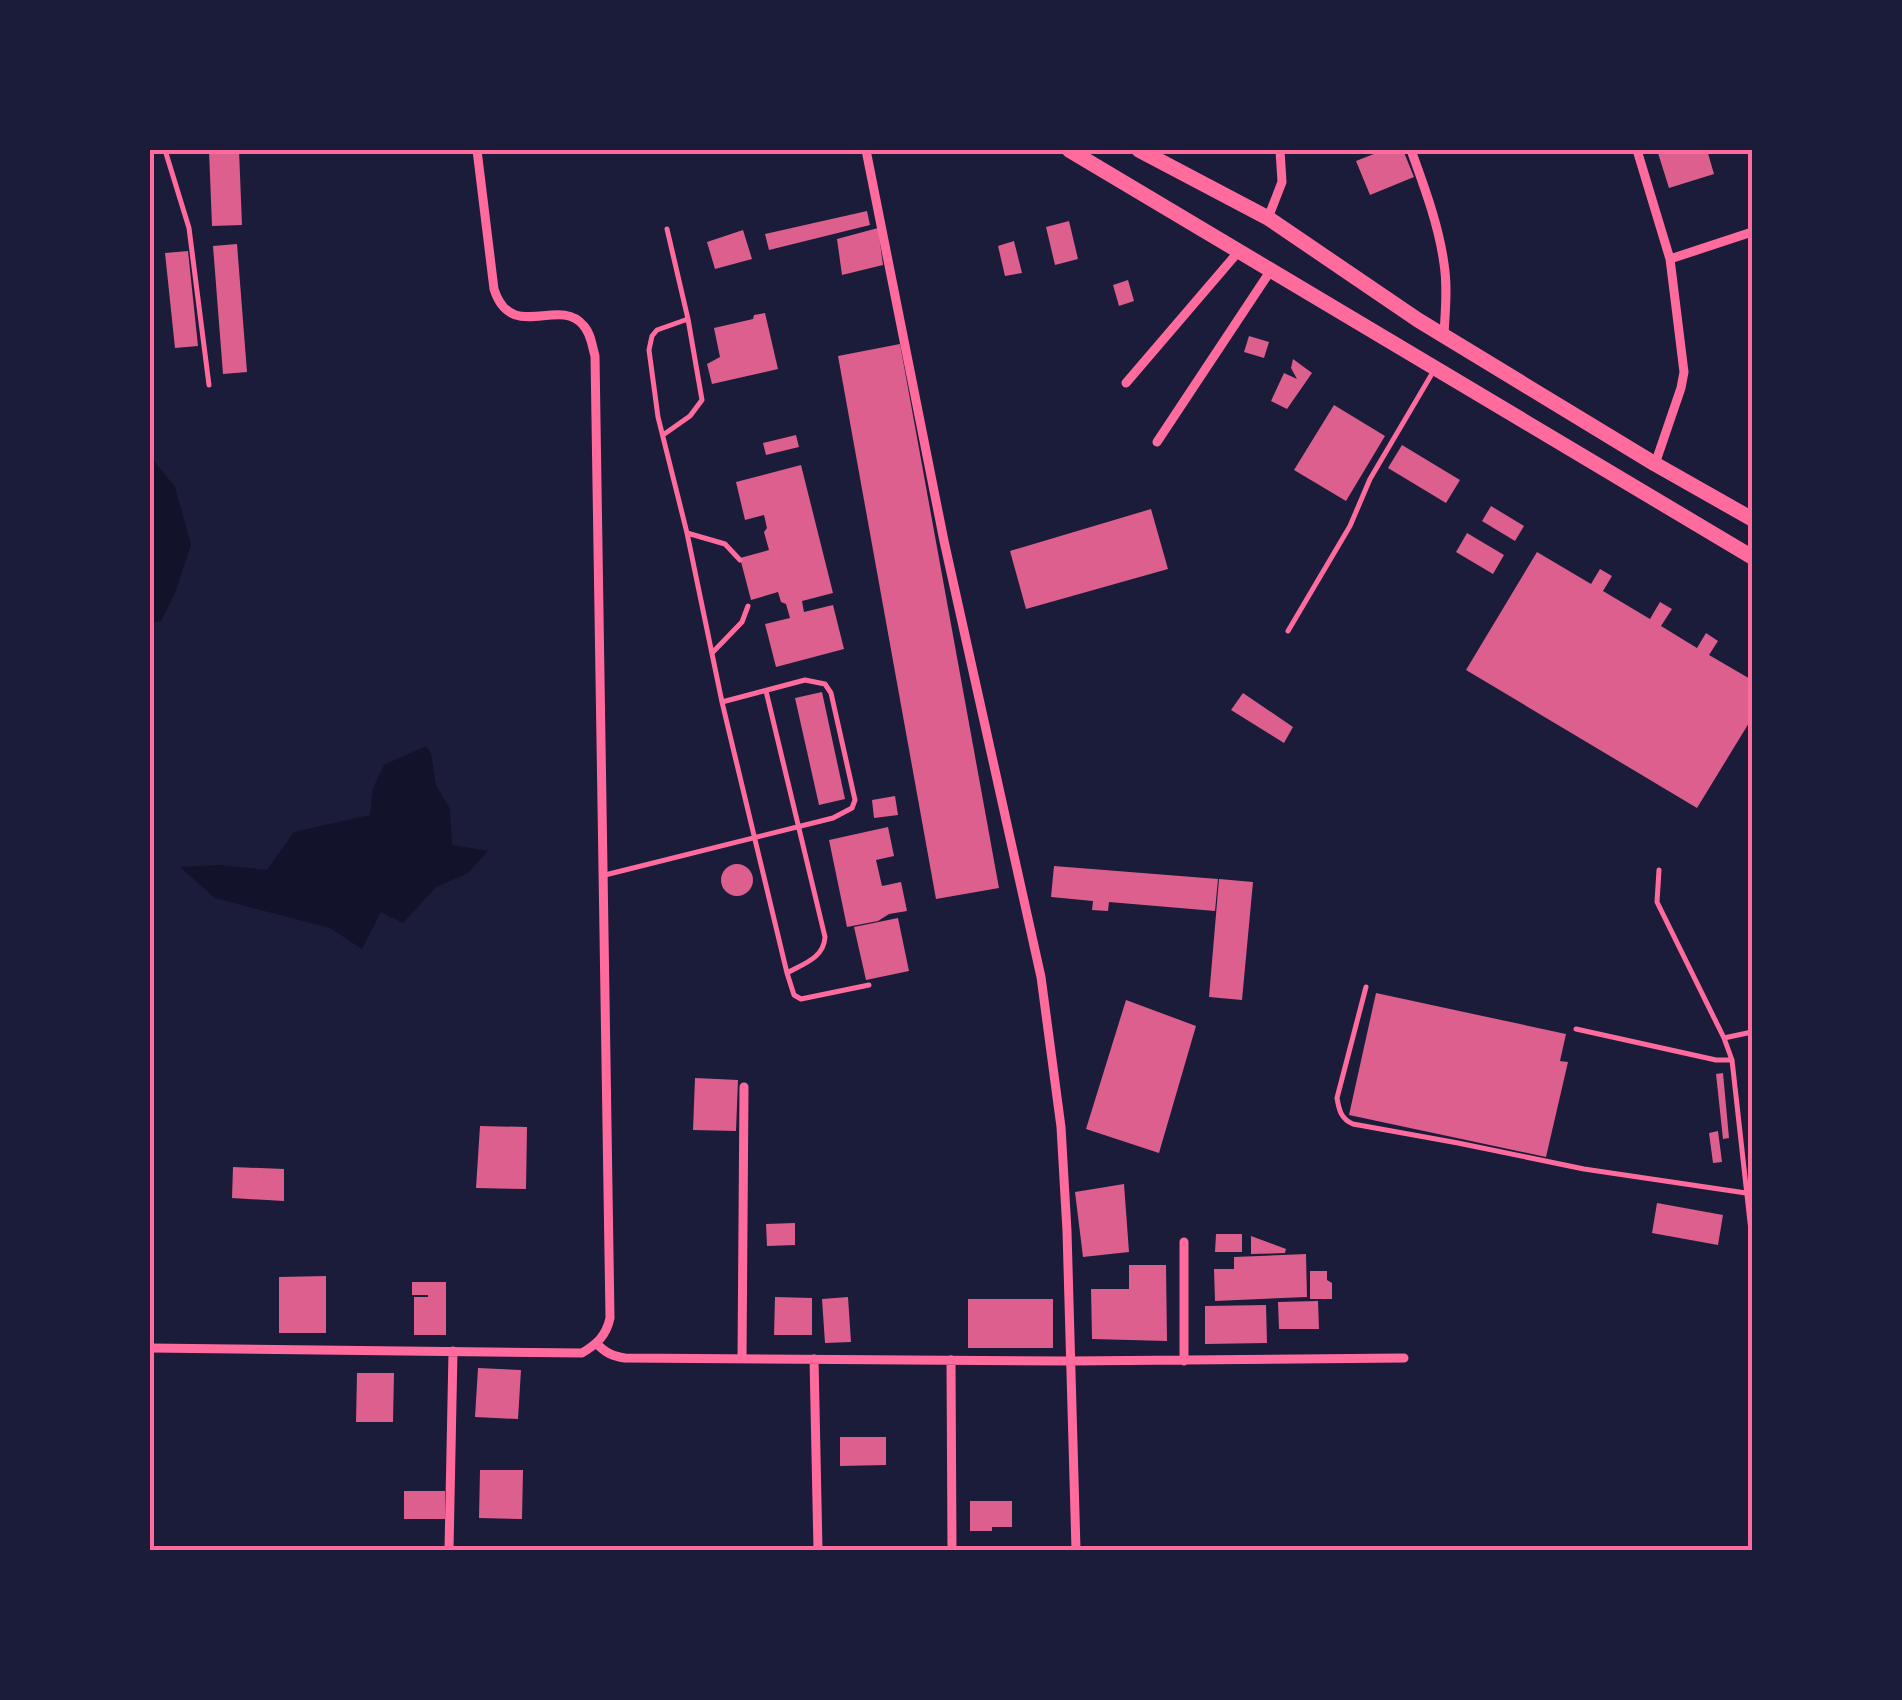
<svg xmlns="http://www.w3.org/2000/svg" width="1902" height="1700" viewBox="0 0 1902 1700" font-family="'DejaVu Sans',sans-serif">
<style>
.water{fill:#12122b}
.building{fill:#dd5f8e}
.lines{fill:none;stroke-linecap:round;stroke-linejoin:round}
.service{stroke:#ff6b9d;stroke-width:5}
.minor{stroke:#ff6b9d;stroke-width:9}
.trunk{stroke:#ff6b9d;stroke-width:15}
.neatline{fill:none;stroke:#ff6b9d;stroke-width:4}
</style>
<rect width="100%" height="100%" fill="#1b1b3a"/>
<path class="water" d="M150,456L175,487L191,545L175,593L161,621L150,623Z
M426,746L431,753L436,785L450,809L452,845L488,851L468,873L436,887L403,923L381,912L362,949L330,928L215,898L180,867L219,865L267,870L294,832L370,815L373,788L384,765Z"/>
<path class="building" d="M209,150H239L242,225L212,226Z
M1384,150H1403L1414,177L1370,195L1356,161Z
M1667,150H1707L1714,174L1669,188L1658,153Z
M867,211L870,225L769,250L765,234Z
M1069,221L1078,259L1055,265L1046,227Z
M878,228L883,265L842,275L837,239Z
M743,230L752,259L715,269L707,242Z
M1014,241L1022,273L1005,276L998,246Z
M237,244L247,372L223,374L213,246Z
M188,251L198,346L175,348L165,253Z
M1128,280L1134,301L1119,306L1113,285Z
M765,313L778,369L712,384L707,364L720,357L714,328L753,319L754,315Z
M1249,336L1269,342L1264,358L1244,352Z
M900,344L999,888L936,899L838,356Z
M1293,359L1312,373L1287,409L1271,401L1284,373L1297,379L1291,368Z
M1334,405L1385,436L1346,501L1294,470Z
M796,435L799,447L766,455L763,443Z
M1402,445L1460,480L1446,503L1388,468Z
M801,465L833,593L802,601L804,612L833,605L844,649L776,667L765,624L790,618L786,604L781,602L778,592L751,600L740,558L769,550L764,532L767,528L764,515L745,520L736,482Z
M1491,506L1524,526L1515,541L1482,521Z
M1151,509L1168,569L1026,609L1010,551Z
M1467,533L1504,555L1493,574L1456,552Z
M1537,552L1591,584L1600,569L1612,576L1603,591L1650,619L1660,602L1672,609L1661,626L1697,648L1706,633L1718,641L1709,655L1752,680V718L1697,808L1466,670Z
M822,692L845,799L819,805L795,698Z
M1243,693L1293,727L1284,743L1231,710Z
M895,796L898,815L874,818L872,800Z
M888,827L894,856L876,860L882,886L901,882L907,911L889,914L878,921L847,927L829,840Z
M721 880a16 16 0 1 1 32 0a16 16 0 1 1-32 0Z
M1054,866L1218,879L1215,911L1109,902L1108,911L1092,910L1093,901L1051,897Z
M1219,879L1253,882L1242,1000L1209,997Z
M898,918L909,971L866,980L854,927Z
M1376,993L1566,1034L1560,1061L1568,1062L1546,1157L1349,1115Z
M1126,1000L1196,1026L1159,1153L1086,1129Z
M1723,1073L1729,1138L1723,1139L1716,1074Z
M695,1078L738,1080L736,1131L693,1130Z
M480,1126L527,1127L526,1189L476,1188Z
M1718,1131L1722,1162L1713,1163L1709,1133Z
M233,1167L284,1169V1201L232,1198Z
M1124,1184L1129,1252L1083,1257L1075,1192Z
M1657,1203L1723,1215L1718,1245L1652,1233Z
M795,1223V1245L767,1246L766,1224Z
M1216,1234H1242V1252H1215Z
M1251,1236L1286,1249L1285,1253L1251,1254Z
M1306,1254L1307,1297L1215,1301L1214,1269H1234V1257Z
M1129,1265H1166L1167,1341L1092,1339L1091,1289H1129Z
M1310,1271H1327V1280L1332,1283V1299H1310Z
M326,1276V1333H279V1277Z
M412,1282H446V1335H414V1297H428V1295H412Z
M775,1297L812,1298V1335H774Z
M848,1297L851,1342L825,1343L822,1299Z
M968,1299H1053V1348H968Z
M1318,1301L1319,1329H1279L1278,1302Z
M1266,1305L1267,1343L1205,1344V1306Z
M478,1368L521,1370L518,1419L475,1417Z
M357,1373H394L393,1422H356Z
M840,1437H886V1465L840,1466Z
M480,1470H523L522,1519L479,1518Z
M404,1491H445V1519H404Z
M970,1501H1012V1527H992V1531H970Z"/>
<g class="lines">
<path class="service" d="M165,150L189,228L209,385
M688,319L657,330L652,336L649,350L658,417L687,533L722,702L787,973L794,995L801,999L869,985
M663,435L690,416L702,400L688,319L667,229
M687,533L725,544L740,560
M1288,631L1350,526L1370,479L1433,372
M713,652L742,622L748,606
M766,691L825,937C824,958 803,964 787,973
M1659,870L1657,902L1724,1038L1732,1060L1752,1240
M605,875L833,818L852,808L855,800L831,693L825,684L805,680L722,702
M1366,987L1337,1098C1339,1110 1341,1119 1353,1124L1458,1143L1584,1169L1746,1193
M1576,1029L1716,1060H1732
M1724,1038L1752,1032"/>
<path class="minor" d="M866,150L944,541L1041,977L1061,1127L1067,1231L1076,1550
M1411,150C1424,186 1439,226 1444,264C1448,288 1445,312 1444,335
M1637,150L1670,259L1684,372L1681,388L1655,464
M1268,218L1282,182L1280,150
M1670,259L1752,232
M1126,383L1239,251
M1157,442L1271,270
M1184,1242V1361
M597,1344C606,1353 612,1356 625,1358L1070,1361L1404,1358
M150,1348L582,1353C597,1344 606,1336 610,1318L595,356C592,346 591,333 583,325C559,296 511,343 494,289L477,150
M742,1359L744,1087
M814,1359L818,1550
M951,1360L952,1550
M449,1550L453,1351"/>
<path class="trunk" d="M1069,150L1752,557
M1139,150L1268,218L1418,320L1655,464L1752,519"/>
</g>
<rect width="1902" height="1700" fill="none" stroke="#1b1b3a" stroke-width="305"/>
<rect x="152" y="152" width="1598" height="1396" class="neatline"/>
</svg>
